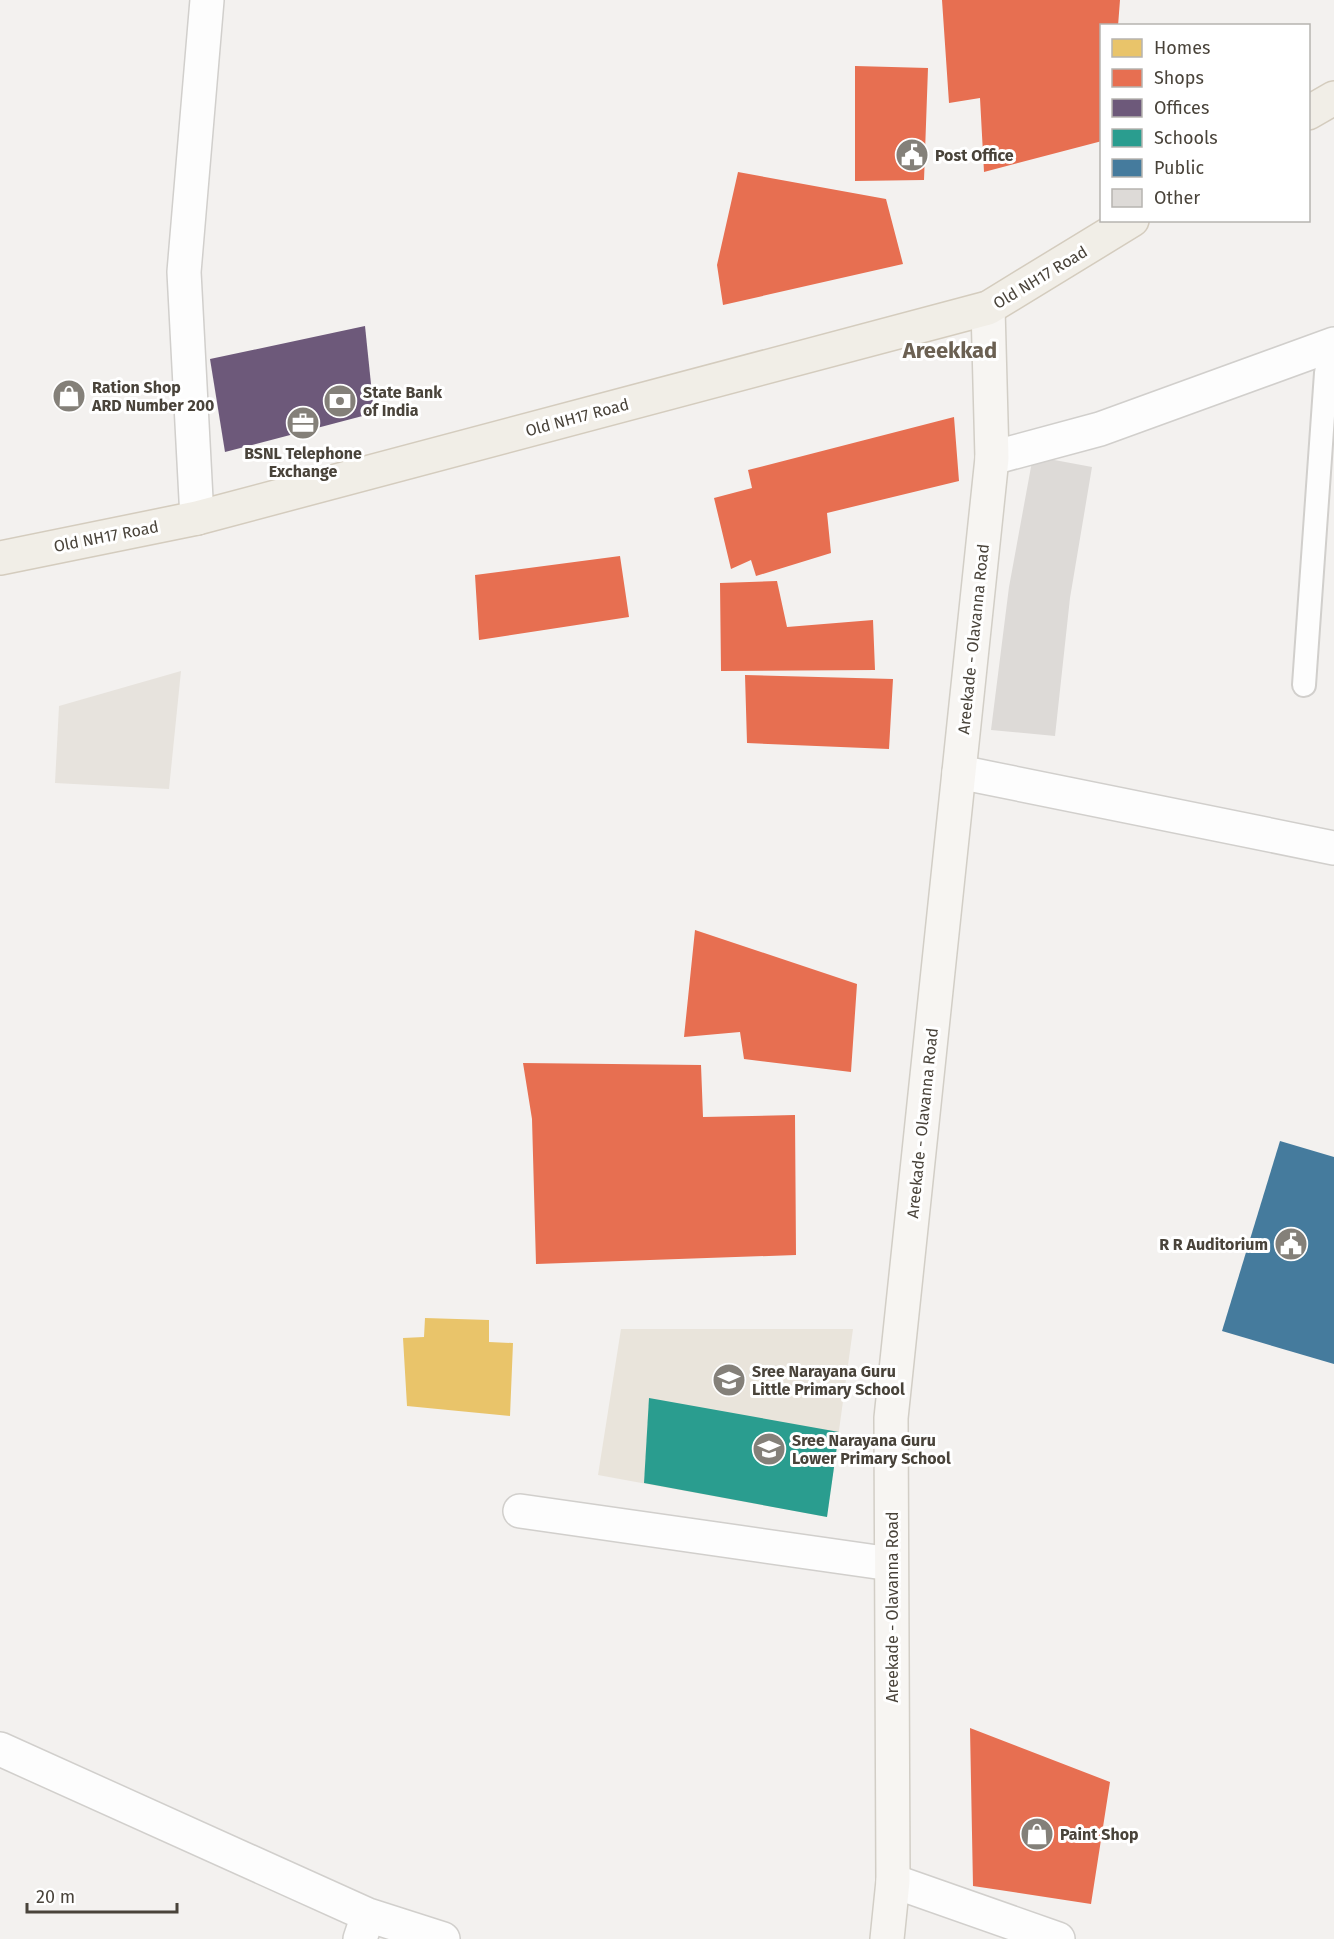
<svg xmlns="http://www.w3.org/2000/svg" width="1334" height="1939" viewBox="0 0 1334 1939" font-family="'Fira Sans',sans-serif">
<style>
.residential{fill:#e7e3dd}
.education{fill:#e9e4db}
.homes{fill:#e9c46a}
.shops{fill:#e76f51}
.offices{fill:#6d597a}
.schools{fill:#2a9d8f}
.public{fill:#457b9d}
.building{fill:#dddad7}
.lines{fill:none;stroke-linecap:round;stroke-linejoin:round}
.service-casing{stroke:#d1cfcc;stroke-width:26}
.minor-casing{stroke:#d1cfcc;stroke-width:36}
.secondary-casing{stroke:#d2cec6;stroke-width:36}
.primary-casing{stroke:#d4ccbe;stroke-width:36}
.service{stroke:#fdfdfd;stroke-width:22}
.minor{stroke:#fdfdfd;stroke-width:33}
.secondary{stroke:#f7f5f2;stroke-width:33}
.primary{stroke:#f1eee7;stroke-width:33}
.labels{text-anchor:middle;stroke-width:6;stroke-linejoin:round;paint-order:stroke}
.poi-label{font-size:16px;font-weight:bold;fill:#49433a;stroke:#fff;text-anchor:start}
.street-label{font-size:16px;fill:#49433a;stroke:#fff}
.district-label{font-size:22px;font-weight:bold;fill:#6b6052;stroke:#fff}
</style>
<rect width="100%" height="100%" fill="#f3f1ef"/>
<path class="residential" d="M181,671L169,789L55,783L59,706Z"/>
<path class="education" d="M621,1329H853L827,1517L598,1475Z"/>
<path class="homes" d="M425,1318L489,1320V1342L513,1343L510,1416L407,1406L403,1338L424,1337Z"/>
<path class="shops" d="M942,0H1120L1118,26H1102V141L984,172L980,98L949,103Z
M855,66L928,68L924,180L855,181Z
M738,172L886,199L903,264L723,305L717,265Z
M954,417L959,481L827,513L831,553L756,576L751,560L731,569L714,498L752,488L748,470Z
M620,556L629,617L479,640L475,575Z
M777,581L787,627L873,620L875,670L721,671L720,583Z
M745,675L893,679L889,749L747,743Z
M695,930L857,984L851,1072L744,1059L740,1032L684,1037Z
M523,1063L701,1065L703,1117L795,1115L796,1255L536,1264L532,1119Z
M970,1728L1110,1782L1091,1904L973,1886Z"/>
<path class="offices" d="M365,326L374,413L225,452L210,359Z"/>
<path class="schools" d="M649,1398L839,1432L827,1517L644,1483Z"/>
<path class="public" d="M1280,1141L1334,1157V1364L1222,1331Z"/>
<path class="building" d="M1033,456L1092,467L1070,598L1055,736L991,730L1009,587Z"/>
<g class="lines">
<g class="service-casing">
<path id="service" d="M1304,685L1326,373L1331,344"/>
</g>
<g class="minor-casing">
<path id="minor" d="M992,458L1100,429L1334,344
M197,518L184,272L207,0
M959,772L1334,848
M520,1511L891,1564
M0,1749L368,1915
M893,1881L1058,1939
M360,1939L368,1915L443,1939"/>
</g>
<g class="secondary-casing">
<path id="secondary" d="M887,1939L893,1881L891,1418L992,458L988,308"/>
</g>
<g class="primary-casing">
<path id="primary" d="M1308,113L1334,98
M0,558L197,518L988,308L1132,220"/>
</g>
<use href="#service" class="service"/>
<use href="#minor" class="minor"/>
<use href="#secondary" class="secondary"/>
<use href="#primary" class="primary"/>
</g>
<defs>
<g id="civic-disc" transform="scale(1.725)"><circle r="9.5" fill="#848079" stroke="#fff"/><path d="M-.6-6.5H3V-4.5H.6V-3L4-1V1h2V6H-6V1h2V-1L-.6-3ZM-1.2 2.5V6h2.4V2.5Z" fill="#fff"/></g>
<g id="shop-disc" transform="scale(1.725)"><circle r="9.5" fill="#848079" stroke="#fff"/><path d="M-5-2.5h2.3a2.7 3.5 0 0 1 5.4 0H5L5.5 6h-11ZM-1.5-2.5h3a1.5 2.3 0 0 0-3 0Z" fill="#fff"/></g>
<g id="bank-disc" transform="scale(1.725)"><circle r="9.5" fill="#848079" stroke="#fff"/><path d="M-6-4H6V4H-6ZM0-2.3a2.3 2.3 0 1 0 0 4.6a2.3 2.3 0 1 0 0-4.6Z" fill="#fff"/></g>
<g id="office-disc" transform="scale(1.725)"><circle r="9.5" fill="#848079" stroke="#fff"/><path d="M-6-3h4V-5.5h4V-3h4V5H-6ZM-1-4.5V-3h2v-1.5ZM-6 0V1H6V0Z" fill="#fff"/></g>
<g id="school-disc" transform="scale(1.725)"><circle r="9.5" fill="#848079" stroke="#fff"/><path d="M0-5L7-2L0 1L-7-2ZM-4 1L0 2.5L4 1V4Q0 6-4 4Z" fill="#fff"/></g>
</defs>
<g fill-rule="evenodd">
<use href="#civic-disc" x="912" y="155"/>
<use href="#shop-disc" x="69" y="396"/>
<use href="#bank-disc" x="340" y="401"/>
<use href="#office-disc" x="303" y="423"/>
<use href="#civic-disc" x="1291" y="1244"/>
<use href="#school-disc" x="729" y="1380"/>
<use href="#school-disc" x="769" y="1449"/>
<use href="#shop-disc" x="1037" y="1834"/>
</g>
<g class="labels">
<g class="poi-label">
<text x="935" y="161">Post Office</text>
<text x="92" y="393">Ration Shop<tspan x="92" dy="18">ARD Number 200</tspan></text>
<text x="363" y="398">State Bank<tspan x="363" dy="18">of India</tspan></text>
<text x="303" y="459" text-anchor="middle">BSNL Telephone<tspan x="303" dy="18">Exchange</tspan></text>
<text x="1268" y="1250" text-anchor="end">R R Auditorium</text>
<text x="752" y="1377">Sree Narayana Guru<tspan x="752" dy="18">Little Primary School</tspan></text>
<text x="792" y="1446">Sree Narayana Guru<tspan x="792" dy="18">Lower Primary School</tspan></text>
<text x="1060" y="1840">Paint Shop</text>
</g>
<g class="street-label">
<text transform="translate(1040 277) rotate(-31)" y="6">Old NH17 Road</text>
<text transform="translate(577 417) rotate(-15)" y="6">Old NH17 Road</text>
<text transform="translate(106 536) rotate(-11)" y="6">Old NH17 Road</text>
<text transform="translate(973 639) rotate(-84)" y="6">Areekade - Olavanna Road</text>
<text transform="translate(922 1123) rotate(-84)" y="6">Areekade - Olavanna Road</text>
<text transform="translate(892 1607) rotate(-90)" y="6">Areekade - Olavanna Road</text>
</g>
<g class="district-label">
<text x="950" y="358">Areekkad</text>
</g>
</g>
<rect x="1100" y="24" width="210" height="198" fill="#ffffff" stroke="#b6b4b0" stroke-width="1.5"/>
<rect x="1112" y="39" width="30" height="18" fill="#e9c46a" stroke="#b6b4b0" stroke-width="1.5"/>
<text x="1154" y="54" font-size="18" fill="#49433a">Homes</text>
<rect x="1112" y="69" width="30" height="18" fill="#e76f51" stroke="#b6b4b0" stroke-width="1.5"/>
<text x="1154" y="84" font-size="18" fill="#49433a">Shops</text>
<rect x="1112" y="99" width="30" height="18" fill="#6d597a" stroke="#b6b4b0" stroke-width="1.5"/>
<text x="1154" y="114" font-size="18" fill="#49433a">Offices</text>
<rect x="1112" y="129" width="30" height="18" fill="#2a9d8f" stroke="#b6b4b0" stroke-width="1.5"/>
<text x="1154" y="144" font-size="18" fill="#49433a">Schools</text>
<rect x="1112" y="159" width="30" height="18" fill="#457b9d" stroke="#b6b4b0" stroke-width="1.5"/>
<text x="1154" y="174" font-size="18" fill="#49433a">Public</text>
<rect x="1112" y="189" width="30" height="18" fill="#dddad7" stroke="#b6b4b0" stroke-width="1.5"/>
<text x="1154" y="204" font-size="18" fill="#49433a">Other</text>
<path d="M27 1903v9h150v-9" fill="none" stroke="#49433a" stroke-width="3"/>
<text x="36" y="1903" font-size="18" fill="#49433a" stroke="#ffffff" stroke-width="4.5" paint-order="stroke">20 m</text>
</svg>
